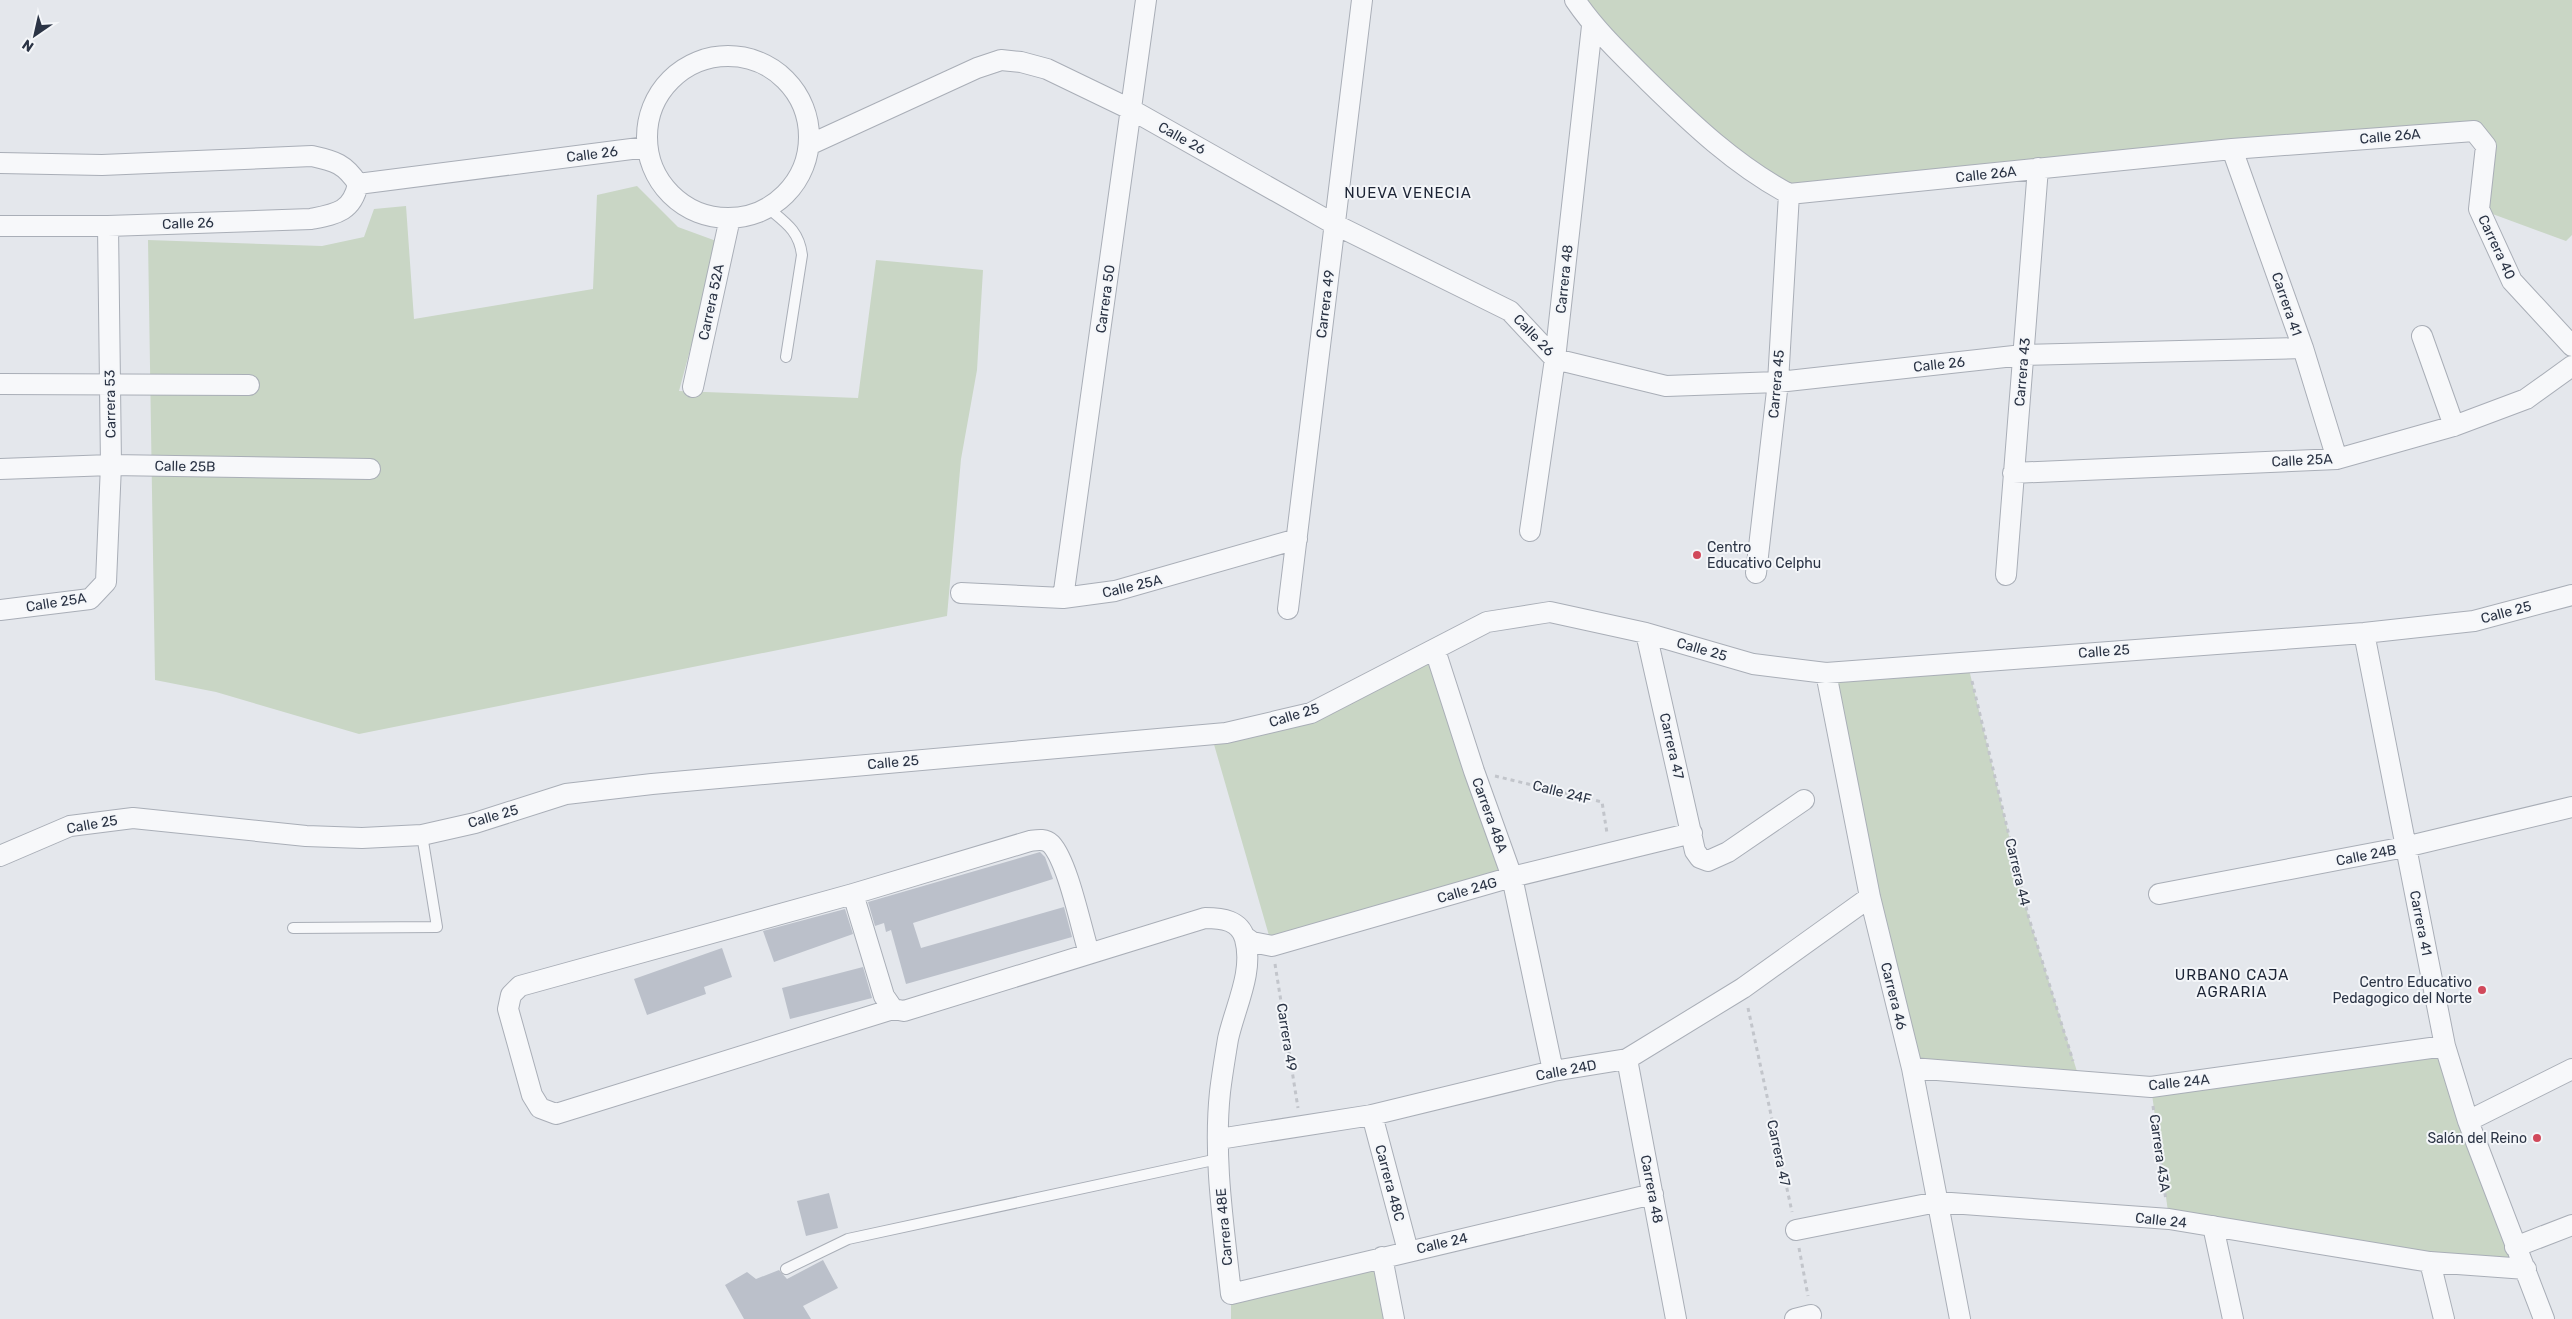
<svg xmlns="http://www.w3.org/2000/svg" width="2572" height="1319" viewBox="0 0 2572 1319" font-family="Rubik,sans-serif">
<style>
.green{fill:#c9d6c5}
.building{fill:#bbc0ca}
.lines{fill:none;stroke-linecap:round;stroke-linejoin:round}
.lane-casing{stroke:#a9aeb7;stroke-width:12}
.street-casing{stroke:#a9aeb7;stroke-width:22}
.path{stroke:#c2c5cb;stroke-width:3;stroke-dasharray:4 4;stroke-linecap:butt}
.lane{stroke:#f7f8fa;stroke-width:10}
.street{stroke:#f7f8fa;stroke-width:20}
.poi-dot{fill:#d1495b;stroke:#f4f6f9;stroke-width:2}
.labels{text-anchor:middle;stroke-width:4;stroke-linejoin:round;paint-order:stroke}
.street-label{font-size:14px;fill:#2b3445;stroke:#f4f6f9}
.poi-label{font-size:14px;fill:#2b3445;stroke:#f4f6f9;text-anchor:end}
.neighbourhood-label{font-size:15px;letter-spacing:1px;fill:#1d2536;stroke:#f4f6f9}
</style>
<rect width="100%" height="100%" fill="#e4e7ec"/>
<path class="green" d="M1575,0H2572V235L2566,241L2479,209L2486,146L2474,131L1789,194L1703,134Z
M637,186L678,227L719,242L679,391L858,398L876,260L983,270L977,370L961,459L947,616L359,734L216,692L155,680L148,240L322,246L364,237L374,209L406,206L414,319L593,289L597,195Z
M1435,650L1512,877L1272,946L1211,734L1311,713Z
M1967,661L2028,915L2080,1081L1912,1068L1826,673Z
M2445,1046L2526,1269L2169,1219L2151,1087Z
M1382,1257L1394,1319H1231V1294Z"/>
<path class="building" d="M1040,852L1045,857L1053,879L913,923L921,948L1064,907L1072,937L906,984L891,930L886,932L884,923L875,926L868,902Z
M845,909L853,934L774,962L763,931Z
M722,948L732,977L704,987L706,994L647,1015L634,979Z
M863,967L872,998L790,1019L782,988Z
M829,1193L838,1228L806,1236L797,1201Z
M823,1260L838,1288L803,1306L811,1319H744L725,1285L747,1272L756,1279L779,1270L787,1279Z"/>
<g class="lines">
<g class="lane-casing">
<path id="lane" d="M768,208C786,223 799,231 802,255L786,357
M293,928L437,927L422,835
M786,1269L848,1239L1218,1159"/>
</g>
<g class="street-casing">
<path id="street" d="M1575,0C1596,31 1622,55 1649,82C1692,124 1735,165 1789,194L2232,149L2474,131L2486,146L2479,209L2512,281L2572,346
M647 137a81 81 0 1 1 162 0a81 81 0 1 1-162 0Z
M809,145L977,68L1001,60L1021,62L1047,69L1132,110L1334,224L1510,311L1555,359L1666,386L1778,382L2023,355L2303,348
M2232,149L2303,348L2337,459
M0,163L102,165L312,156C335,161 345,164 358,184C352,212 336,214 311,219L108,226H0
M358,184L647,147
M2422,336L2454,426
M0,384L249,385
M693,387L730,218
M0,469L111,465L370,469
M2013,473L2337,459L2454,426L2526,399L2572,366
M1530,531L1555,359L1592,26
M1756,573L1778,382L1789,194
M2006,575L2038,168
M961,593L1063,598L1115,591L1297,539
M1063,598L1146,0
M1288,609L1362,0
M0,610L90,599L106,582L111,465L108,226
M1646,633L1695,851L1700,858L1708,861L1728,852L1804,800
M2364,633L2445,1046L2468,1121L2544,1319
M1435,650L1474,771L1512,877L1553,1071
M1826,673L1870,897L1912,1068L1960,1319
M0,856L70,826L133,818L306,836L362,838L422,835L475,823L566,794L652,784L1226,733L1311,713L1487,622L1550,612L1646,633L1753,664L1826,673L2364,633L2474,621L2572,595
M853,894L884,996L893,1009L904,1011L1205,918C1222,918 1240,920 1245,939C1254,972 1235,1007 1228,1039C1225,1057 1222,1075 1220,1092C1213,1159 1224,1227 1231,1294L1653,1194
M2159,894L2405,847L2572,807
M1245,937L1252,942L1272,946L1512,877L1692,833
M893,1009L556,1114L540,1108L532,1095L508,1009L511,995L520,986L853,894L1030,841C1037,840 1045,838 1051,844C1068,862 1081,928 1089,953
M1627,1059L1676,1319
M1912,1068L2151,1087L2445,1046
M1372,1115L1408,1251
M2468,1121L2572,1069
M1219,1139L1372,1115L1553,1071L1627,1059L1743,988L1870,897
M2213,1226L2233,1319
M1796,1230L1937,1202L2169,1219L2430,1262L2526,1269
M2515,1247L2572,1225
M1382,1257L1394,1319
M2430,1262L2444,1319
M1795,1319L1811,1315"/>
</g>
<path class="path" d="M1972,681L2028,915L2073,1061
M1495,776L1602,802L1607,833
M1275,964L1298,1108
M1748,1008L1792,1212
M2153,1106L2166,1201
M1799,1248L1808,1296"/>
<use href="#lane" class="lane"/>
<use href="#street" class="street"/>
</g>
<g class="poi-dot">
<circle cx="1697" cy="555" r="5"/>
<circle cx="2482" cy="990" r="5"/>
<circle cx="2537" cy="1138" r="5"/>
</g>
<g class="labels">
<g class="street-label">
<text transform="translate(2390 136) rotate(-5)" y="5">Calle 26A</text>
<text transform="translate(1182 138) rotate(29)" y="5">Calle 26</text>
<text transform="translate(592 154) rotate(-7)" y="5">Calle 26</text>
<text transform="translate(1986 174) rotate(-6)" y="5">Calle 26A</text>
<text transform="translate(188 223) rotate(-2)" y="5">Calle 26</text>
<text transform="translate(2497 247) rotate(65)" y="5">Carrera 40</text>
<text transform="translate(1564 279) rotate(-84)" y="5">Carrera 48</text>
<text transform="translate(1105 299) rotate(-82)" y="5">Carrera 50</text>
<text transform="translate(711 302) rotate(-78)" y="5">Carrera 52A</text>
<text transform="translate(1325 304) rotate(-83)" y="5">Carrera 49</text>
<text transform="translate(2287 304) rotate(71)" y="5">Carrera 41</text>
<text transform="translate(1534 335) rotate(46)" y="5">Calle 26</text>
<text transform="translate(1939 364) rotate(-6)" y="5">Calle 26</text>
<text transform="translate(2022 372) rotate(-85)" y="5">Carrera 43</text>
<text transform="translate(1776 384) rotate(-85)" y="5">Carrera 45</text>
<text transform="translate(110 404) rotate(-91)" y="5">Carrera 53</text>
<text transform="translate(2302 460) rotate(-3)" y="5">Calle 25A</text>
<text transform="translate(185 466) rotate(1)" y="5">Calle 25B</text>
<text transform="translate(1132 586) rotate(-13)" y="5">Calle 25A</text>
<text transform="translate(56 602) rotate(-9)" y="5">Calle 25A</text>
<text transform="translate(2506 612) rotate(-15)" y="5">Calle 25</text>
<text transform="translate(1702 649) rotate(16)" y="5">Calle 25</text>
<text transform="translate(2104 651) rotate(-4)" y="5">Calle 25</text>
<text transform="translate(1294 715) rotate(-17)" y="5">Calle 25</text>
<text transform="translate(1672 746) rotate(77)" y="5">Carrera 47</text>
<text transform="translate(893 762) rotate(-5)" y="5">Calle 25</text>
<text transform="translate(1562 792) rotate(14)" y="5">Calle 24F</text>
<text transform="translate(1490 815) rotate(70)" y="5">Carrera 48A</text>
<text transform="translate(493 816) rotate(-16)" y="5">Calle 25</text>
<text transform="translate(92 824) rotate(-10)" y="5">Calle 25</text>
<text transform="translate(2366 855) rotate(-11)" y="5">Calle 24B</text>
<text transform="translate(2018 872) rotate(77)" y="5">Carrera 44</text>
<text transform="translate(1467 890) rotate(-16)" y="5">Calle 24G</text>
<text transform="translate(2421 923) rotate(79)" y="5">Carrera 41</text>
<text transform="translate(1894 996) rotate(76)" y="5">Carrera 46</text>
<text transform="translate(1287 1037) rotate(81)" y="5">Carrera 49</text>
<text transform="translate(1566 1070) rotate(-11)" y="5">Calle 24D</text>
<text transform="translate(2179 1082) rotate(-6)" y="5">Calle 24A</text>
<text transform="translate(1779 1153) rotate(78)" y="5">Carrera 47</text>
<text transform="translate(2160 1153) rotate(82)" y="5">Carrera 43A</text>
<text transform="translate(1390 1183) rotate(75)" y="5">Carrera 48C</text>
<text transform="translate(1652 1189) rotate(79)" y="5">Carrera 48</text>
<text transform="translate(2161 1220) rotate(6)" y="5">Calle 24</text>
<text transform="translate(1224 1227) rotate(-95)" y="5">Carrera 48E</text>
<text transform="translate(1442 1243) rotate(-13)" y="5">Calle 24</text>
</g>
<g class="poi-label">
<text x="1707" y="552" text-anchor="start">Centro<tspan x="1707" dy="16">Educativo Celphu</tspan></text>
<text x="2472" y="987">Centro Educativo<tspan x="2472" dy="16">Pedagogico del Norte</tspan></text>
<text x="2527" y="1143">Salón del Reino</text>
</g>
<g class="neighbourhood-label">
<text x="1408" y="198">NUEVA VENECIA</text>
<text x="2232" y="980">URBANO CAJA<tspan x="2232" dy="17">AGRARIA</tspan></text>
</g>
</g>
<g transform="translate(35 35) rotate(214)" stroke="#f4f6f9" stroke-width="4" paint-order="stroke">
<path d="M0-4L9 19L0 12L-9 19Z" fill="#2b3445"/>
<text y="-8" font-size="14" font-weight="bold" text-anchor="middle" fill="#2b3445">N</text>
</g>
</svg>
